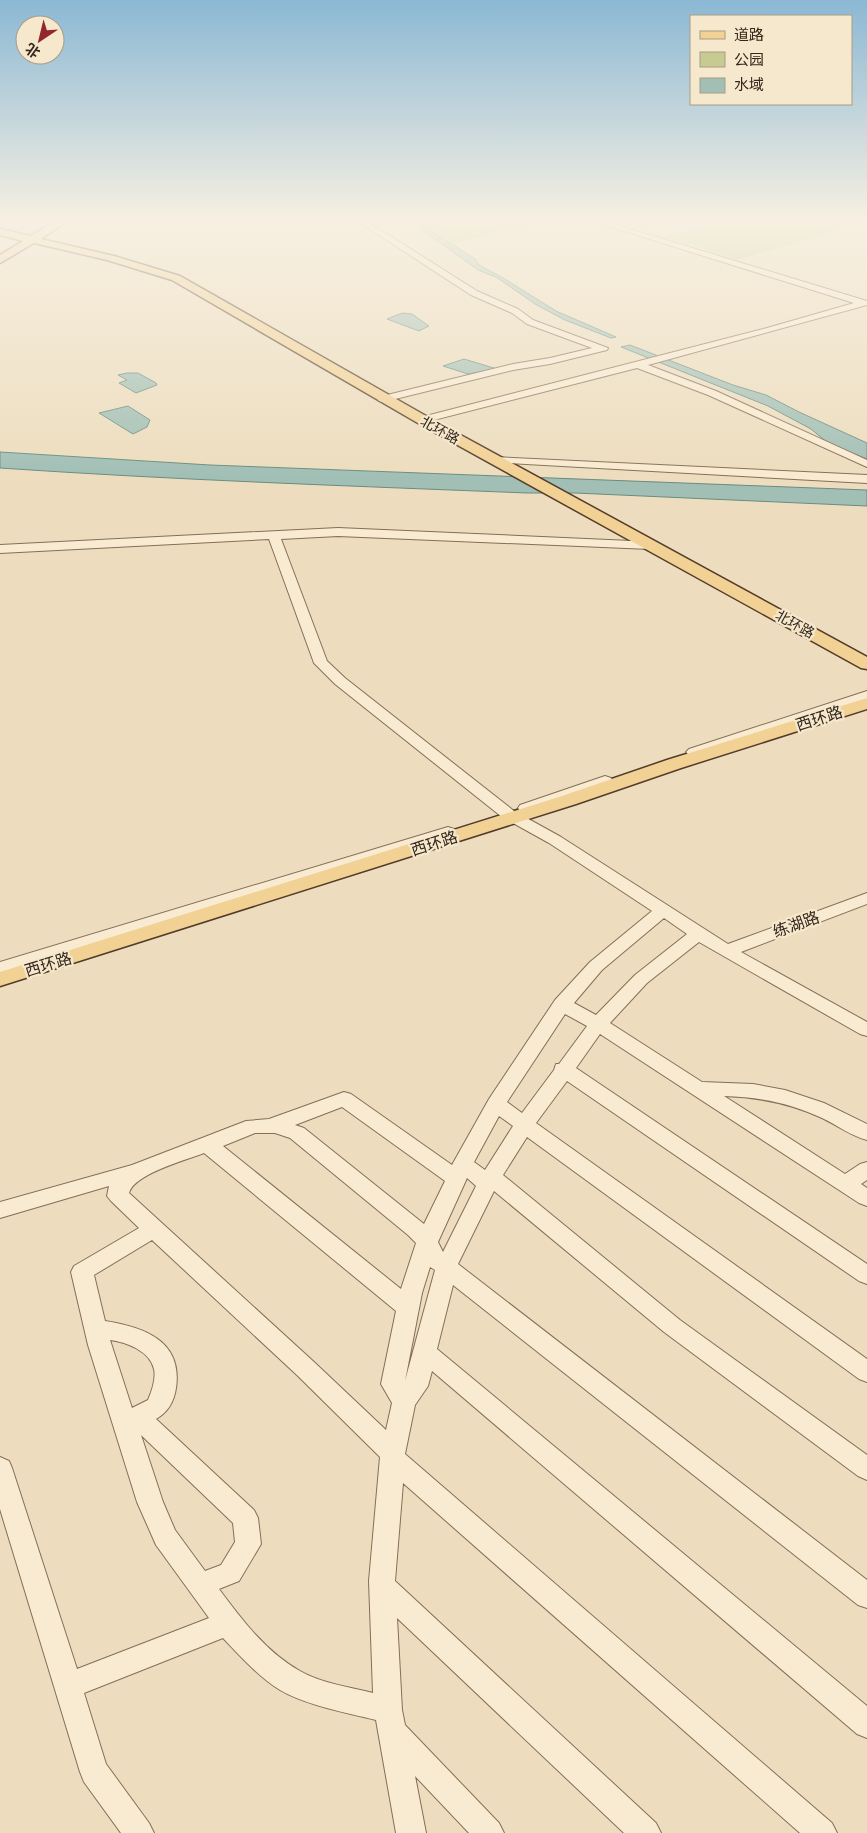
<svg xmlns="http://www.w3.org/2000/svg" width="867" height="1833" viewBox="0 0 867 1833" font-family="Bitter,'Noto Sans SC',serif">
<style>
.green{fill:#c7cb92}
.water{fill:#a1bfb5;stroke:#698c82}
.lines{fill:none;stroke-linecap:round;stroke-linejoin:round}
.minor-casing{stroke:#856e57;stroke-width:2}
.major-casing{stroke:#533c2b;stroke-width:3}
.minor{fill:#f9ebd1;fill-rule:evenodd}
.major{fill:#f2d194;fill-rule:evenodd}
.labels{text-anchor:middle;stroke-width:4.5;stroke-linejoin:round;paint-order:stroke}
.far-street-label{font-size:14px;fill:#35271c;stroke:#f5e8cd}
.street-label{font-size:16px;fill:#35271c;stroke:#f5e8cd}
</style>
<rect width="100%" height="100%" fill="#edddbe"/>
<path class="green" d="M422,222H527L533,224L454,243Z
M721,222H841L843,224L840,229L833,232L738,260L665,237Z"/>
<path class="water" d="M411,222H418L475,259L479,265L503,278L556,311L616,337L611,338L565,320L535,304L496,277L478,270Z
M402,313L412,314L429,326L419,331L387,319Z
M630,345L733,385L766,395L799,412L867,443V459L829,444L811,429L768,406L621,347Z
M464,359L497,369L468,374L443,366Z
M127,373H138L156,383L157,385L136,393L119,383L127,380L118,375Z
M128,406L150,420L147,427L133,434L99,413Z
M0,452L210,465L867,490V506L575,493H527C351,486 175,480 0,468Z"/>
<g class="lines">
<g class="minor-casing">
<path id="minor" d="M359,222H368L477,291L518,309L533,320L608,348L607,350L550,364L513,370L383,402L379,401L378,399L379,397L513,364L550,358L592,348L527,324L512,313L471,295Z
M595,222H607L867,301V305L648,365L716,391L867,460V467L708,395L637,368L426,422H418L417,420L418,418L767,328L854,303Z
M495,457L867,475V483L491,462L489,460L491,458Z
M338,528L654,542L656,545L650,549L338,536L281,539L327,661L345,678L514,811L561,837L728,944L867,893V904L741,952L867,1022V1036L860,1034L699,942L647,983L610,1023L702,1082L753,1084L785,1090L824,1103L867,1124V1140C851,1136 837,1125 822,1118C790,1103 758,1097 724,1096L845,1174L860,1164L867,1162V1180L861,1184L867,1188V1206L859,1203L600,1034L576,1068L867,1264V1284L859,1281L567,1081L536,1123L867,1359V1382L859,1379L527,1137L503,1175L680,1320L867,1455V1480L858,1476L664,1332L494,1191L458,1264L867,1580V1608L858,1605L453,1285L437,1349L867,1706V1738L857,1734L432,1371L428,1386L415,1405L405,1454L832,1823L837,1833H800L403,1483L395,1581L656,1823L661,1833H624L397,1618L402,1710L405,1725L499,1823L504,1833H469L415,1776L426,1833H396L376,1720C348,1713 305,1705 280,1690C258,1676 241,1657 223,1638L84,1693L106,1764L149,1823L154,1833H121L84,1782L80,1772L0,1509V1457L9,1461L12,1468L77,1669L209,1618L156,1545L137,1502L88,1345L71,1272L74,1266L139,1228L111,1201L107,1196L109,1186L0,1218V1202L132,1165L246,1121L269,1119L344,1092L351,1094L452,1165L489,1099L555,1000L590,962L652,911L549,843L502,817L335,684L314,663L269,539L0,553V545ZM664,918L687,934L635,975L596,1015L574,1003L602,970ZM565,1014L587,1026L559,1064H556L554,1070L522,1113L507,1102ZM342,1107L445,1181L424,1224L304,1128L295,1125ZM499,1116L513,1126L485,1170L474,1162ZM255,1133H275L290,1138L408,1235L416,1243L401,1289L223,1146ZM204,1153L396,1311L381,1384L392,1403L386,1430L314,1362L129,1193C134,1174 186,1160 204,1153ZM467,1178L476,1186L443,1252L438,1242ZM152,1240L298,1376L380,1457L369,1581L373,1693C349,1687 321,1683 300,1671C266,1652 242,1620 219,1589L239,1581L261,1544L258,1518L254,1510L156,1419C168,1412 174,1402 176,1388C183,1341 144,1327 105,1321L94,1275ZM430,1267L435,1270L405,1381L422,1293ZM110,1340C126,1342 150,1351 154,1369C156,1378 152,1391 148,1400L132,1408ZM141,1435L233,1523L235,1542L221,1565L205,1571L175,1530L163,1502Z
M867,691V700L699,755H689L686,752L689,749Z
M605,776L611,778L613,781L611,784L532,811H520L518,808L520,805Z
M448,827L454,829L456,832L454,835L0,974V962Z"/>
</g>
<g class="major-casing">
<path id="major" d="M53,222H65L41,239L114,256L180,276L433,420L867,657V669L861,668L423,426L172,280L107,260L34,243L0,263V255L23,241L0,235V229L31,236Z
M867,698V709L681,768L576,804L0,986V972L562,796L667,760Z"/>
</g>
<use href="#minor" class="minor"/>
<use href="#major" class="major"/>
</g>
<linearGradient id="sky" x2="0" y2="1"><stop stop-color="#8bb8d4"/><stop offset="0.46" stop-color="#f7f0e2"/><stop offset="1" stop-color="#f7f0e2" stop-opacity="0"/></linearGradient>
<rect width="867" height="478" fill="url(#sky)"/>
<g class="labels">
<g class="far-street-label">
<text transform="translate(440 430) rotate(29)" y="5">北环路</text>
<text transform="translate(795 624) rotate(29)" y="5">北环路</text>
</g>
<g class="street-label">
<text transform="translate(819 718) rotate(-18)" y="6">西环路</text>
<text transform="translate(434 843) rotate(-18)" y="6">西环路</text>
<text transform="translate(796 924) rotate(-20)" y="6">练湖路</text>
<text transform="translate(48 964) rotate(-17)" y="6">西环路</text>
</g>
</g>
<rect x="690" y="15" width="162" height="90" fill="#f5e8cd" stroke="#a89b86"/>
<rect x="700" y="31" width="25" height="8" fill="#f2d194" stroke="#a89b86"/>
<text x="734" y="40" font-size="15" fill="#35271c">道路</text>
<rect x="700" y="52" width="25" height="15" fill="#c7cb92" stroke="#a89b86"/>
<text x="734" y="65" font-size="15" fill="#35271c">公园</text>
<rect x="700" y="78" width="25" height="15" fill="#a1bfb5" stroke="#a89b86"/>
<text x="734" y="90" font-size="15" fill="#35271c">水域</text>
<g transform="translate(40 40) rotate(215)"><circle r="24" fill="#f5e8cd" stroke="#a89b86"/>
<path d="M0-4L9 19L0 12L-9 19Z" fill="#94272c"/>
<text y="-8" font-size="14" font-weight="bold" text-anchor="middle" fill="#35271c">北</text>
</g>
</svg>
